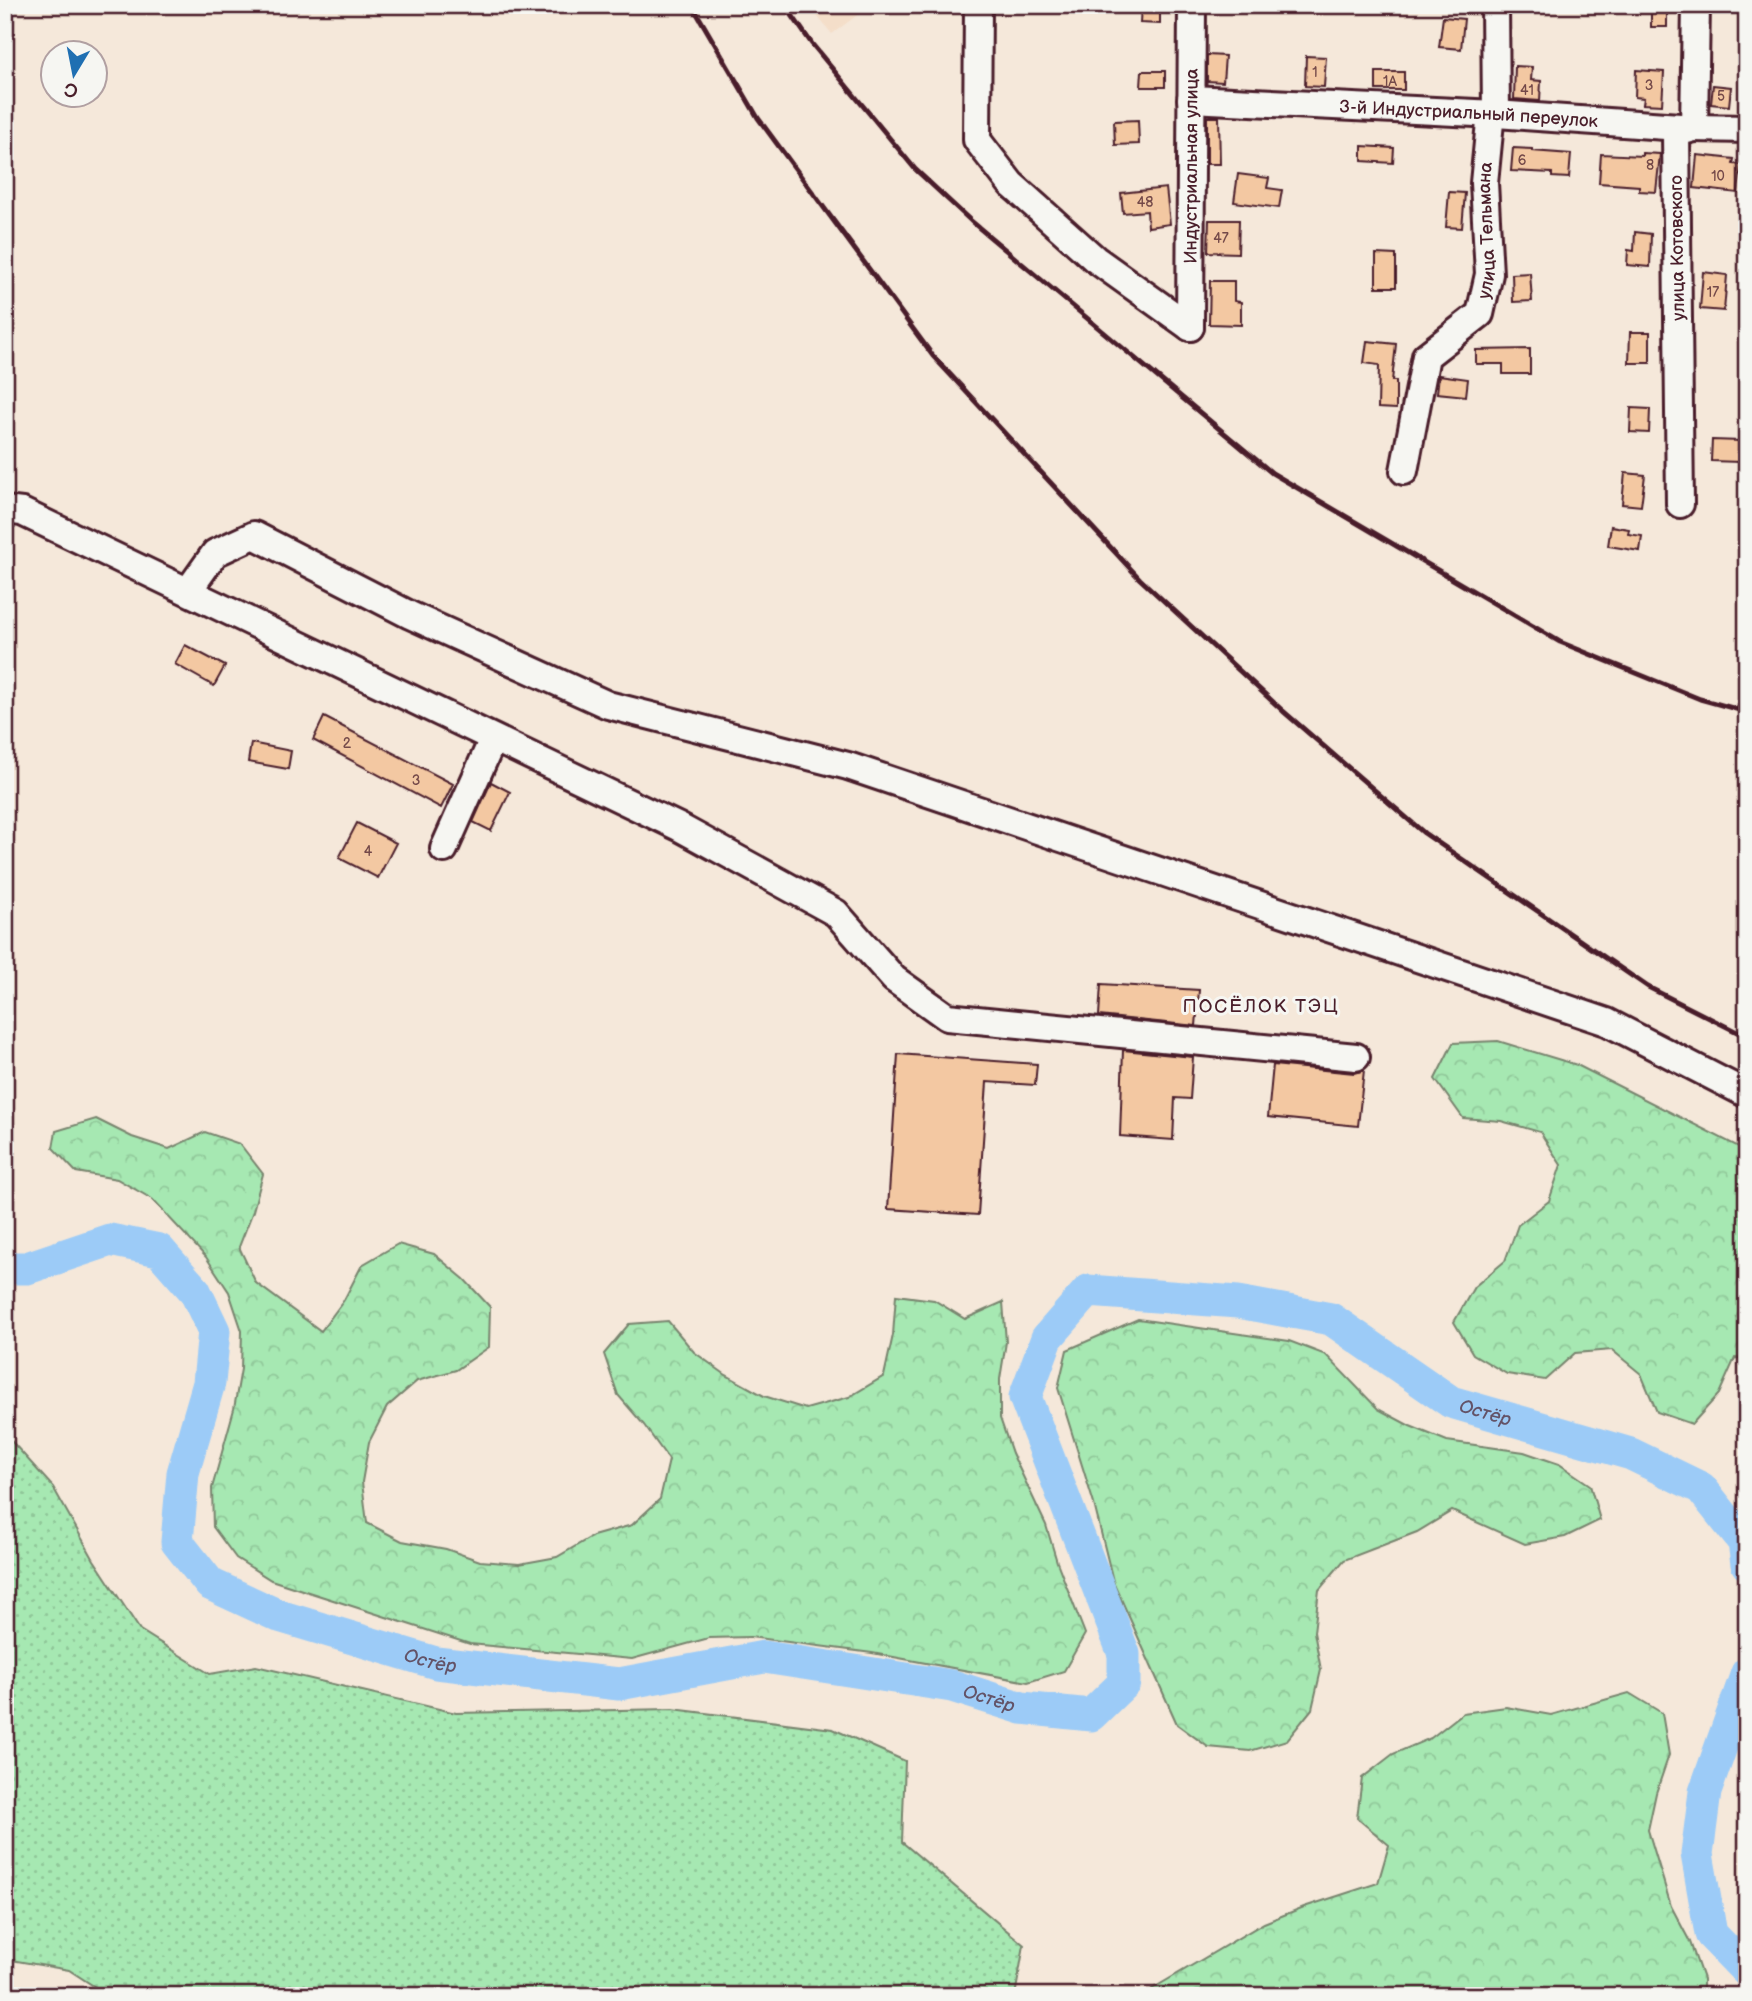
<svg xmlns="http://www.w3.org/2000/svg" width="1752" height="2001" viewBox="0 0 1752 2001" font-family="'Balsamiq Sans',sans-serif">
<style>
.built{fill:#f4dec9}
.grass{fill:url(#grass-dots);stroke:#78846e;stroke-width:2}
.forest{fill:url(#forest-crowns);stroke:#78846e;stroke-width:2}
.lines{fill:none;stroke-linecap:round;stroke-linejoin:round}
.river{stroke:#9ccbf7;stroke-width:33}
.building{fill:#f3c8a2;stroke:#4a1f2b;stroke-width:2}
.minor-casing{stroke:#4a1f2b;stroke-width:32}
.minor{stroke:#f6f6f2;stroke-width:26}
.rail{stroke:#4a1f2b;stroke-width:5}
.labels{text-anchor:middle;stroke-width:6;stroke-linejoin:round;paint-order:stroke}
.number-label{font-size:14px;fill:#744949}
.street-label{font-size:18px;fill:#4a1f2b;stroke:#f6f6f2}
.neighbourhood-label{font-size:19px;letter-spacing:2px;fill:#4a1f2b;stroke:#f6f6f2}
.water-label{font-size:19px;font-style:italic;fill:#635368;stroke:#f6f6f2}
</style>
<defs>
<pattern id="grass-dots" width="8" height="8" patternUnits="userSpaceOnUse" patternTransform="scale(1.75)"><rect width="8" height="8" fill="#a6e8b2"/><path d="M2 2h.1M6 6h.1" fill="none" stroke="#90c799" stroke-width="1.8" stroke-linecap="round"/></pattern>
<pattern id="forest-crowns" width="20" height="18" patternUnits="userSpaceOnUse" patternTransform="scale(1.75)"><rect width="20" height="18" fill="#a6e8b2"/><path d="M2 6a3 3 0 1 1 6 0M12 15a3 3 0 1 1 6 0" fill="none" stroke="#90c799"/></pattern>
</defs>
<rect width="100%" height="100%" fill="#f5e8da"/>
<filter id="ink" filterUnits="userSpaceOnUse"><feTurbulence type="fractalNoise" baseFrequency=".0143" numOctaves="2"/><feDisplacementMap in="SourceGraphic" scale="14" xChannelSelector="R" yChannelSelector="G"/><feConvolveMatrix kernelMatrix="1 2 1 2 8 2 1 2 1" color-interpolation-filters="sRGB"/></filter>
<g filter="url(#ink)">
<path class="built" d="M808,5H888L864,10L832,34Z"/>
<path class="grass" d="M5,1434L53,1487L94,1560L140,1630L210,1674L256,1666L456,1713L673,1709L833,1729L905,1761L902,1842L1024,1945L1015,1996H109L69,1970L5,1959Z"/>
<path class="forest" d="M1498,1041L1577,1065L1747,1151V1359L1735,1358L1719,1394L1692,1424L1657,1412L1641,1374L1612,1350L1575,1353L1545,1380L1507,1374L1473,1354L1454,1322L1474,1287L1505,1261L1518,1225L1549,1201L1561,1165L1540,1132L1501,1121L1463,1118L1435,1079L1453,1043Z
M96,1119L132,1137L169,1149L205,1132L240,1144L263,1174L253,1211L239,1247L256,1283L321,1331L344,1300L362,1265L398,1244L434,1254L464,1279L490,1307L489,1347L456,1370L417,1381L387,1407L369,1442L362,1482L367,1523L402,1541L446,1549L480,1561L519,1564L557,1557L593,1536L632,1525L660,1499L669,1460L644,1425L618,1395L604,1354L629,1324L668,1321L694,1352L726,1375L764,1396L806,1409L849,1397L884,1376L893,1335L896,1295L934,1300L965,1319L1003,1302L1006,1342L1000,1379V1418L1012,1453L1046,1525L1057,1562L1085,1634L1064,1671L1028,1682L872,1653L750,1637L709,1638L632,1659L470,1644L271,1580L236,1558L213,1527L212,1488L234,1409L241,1369L242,1331L229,1292L206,1257L152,1199L117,1179L76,1172L53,1148L56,1131Z
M1138,1319L1289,1341L1326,1355L1378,1409L1410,1426L1447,1441L1524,1452L1559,1464L1590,1485L1600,1520L1565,1537L1525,1544L1452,1511L1417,1532L1344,1560L1319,1590L1314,1632L1321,1670L1312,1709L1287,1740L1250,1751L1208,1747L1177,1724L1113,1581L1094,1504L1058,1388L1067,1350Z
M1629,1693L1662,1713L1669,1755L1656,1793L1648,1830L1671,1906L1690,1942L1703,1979V1996H1145L1152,1989L1264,1923L1304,1907L1378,1883L1389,1845L1357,1818L1362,1778L1393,1754L1431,1738L1463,1713L1506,1707L1551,1715Z"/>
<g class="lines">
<g class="river">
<path id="s1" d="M5,1268H27L110,1240L159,1250L195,1291L214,1331L209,1383L183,1473L177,1542L210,1584L279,1616L436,1663L619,1684L764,1657L952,1686L1022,1708L1091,1715L1124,1683V1654L1025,1397L1047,1338L1088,1291L1238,1302L1331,1319L1451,1402L1631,1454L1701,1488L1744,1542L1747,1564"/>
<path d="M1747,1673L1705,1792L1697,1854L1711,1934L1747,1971"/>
</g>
</g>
<path class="building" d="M1141,5H1160V24L1140,23Z
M1651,5H1667V27H1651Z
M1443,17L1464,19L1461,49L1439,47Z
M1207,55L1225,56L1223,82L1207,81Z
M1306,56L1326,57L1324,87L1305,86Z
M1515,66L1532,67L1531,80L1541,81L1540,101L1514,99Z
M1636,70L1664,72L1662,105L1643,104L1644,98L1635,97Z
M1142,71H1165V87H1141Z
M1376,72H1404V90H1376Z
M1713,85L1731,87L1729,106L1711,104Z
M1207,117H1219L1220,164H1207Z
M1138,120L1139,144L1115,145L1114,121Z
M1362,146L1394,148L1393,163L1362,161Z
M1513,148L1532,149V151L1571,154L1569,178L1552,177V173L1511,171Z
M1642,153L1660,154L1656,192L1639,191V186L1599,183L1601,154L1642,156Z
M1697,155L1734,159L1733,164L1741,165L1738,193L1694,188Z
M1238,174L1269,178L1267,188L1282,190L1279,208L1234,202Z
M1166,188L1170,224L1148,227L1147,211L1123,213L1121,193Z
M1449,192L1465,193L1462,228L1446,227Z
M1209,220H1239L1238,253L1208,252Z
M1635,232L1651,234L1650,267L1627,265L1628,250L1634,251Z
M1376,254L1396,255V287H1376Z
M1703,272L1727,275L1724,311L1700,309Z
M1530,273L1532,301L1513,302L1512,274Z
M1210,281H1234V301L1241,302V325L1209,324Z
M1630,332H1650V363H1629Z
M1367,341L1396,344L1392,381H1396V409L1378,408L1379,365L1364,363Z
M1530,349V374H1503V364H1476V350Z
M1439,375L1468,379L1466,396L1437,393Z
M1631,408L1650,409L1649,433L1630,432Z
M1712,440L1741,441L1740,462L1711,461Z
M1625,473L1645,475L1641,506L1622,504Z
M1611,526L1629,529L1628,534L1642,536L1640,551L1608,546Z
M185,645L225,666L214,686L175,664Z
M324,717L453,784L441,808L313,740Z
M251,743L291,751L288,769L248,762Z
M491,782L510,792L491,831L473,822Z
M357,823L396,843L378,878L339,858Z
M1101,984L1199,990L1196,1026L1099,1016Z
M1123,1050L1193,1057L1190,1099L1175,1098L1173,1140L1120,1136Z
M898,1054L1037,1064L1035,1085L987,1082L978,1215L888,1209Z
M1273,1065L1354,1073L1364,1070L1358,1126L1268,1117Z"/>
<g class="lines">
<g class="minor-casing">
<g id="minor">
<path d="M978,5L977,140L1011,184L1095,259L1190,327"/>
<path id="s2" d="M1191,99L1496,114L1694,128L1747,129"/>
<path id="s3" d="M1190,327L1192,5"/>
<path id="s4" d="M1404,471L1426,356L1480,314L1489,274L1484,183L1490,122L1496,114L1495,5"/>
<path d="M1680,504L1676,133L1694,128L1696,5"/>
<path d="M5,510L22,512L679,827L836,913L894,979L947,1017L1356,1057"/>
<path d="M188,591L215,553L254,535L410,615L608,705L848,766L1607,1022L1747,1094"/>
<path d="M444,849L493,739"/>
</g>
</g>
<use href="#minor" class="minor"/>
<path class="rail" d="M692,5L758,118L933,356L1140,579L1283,711L1424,833L1648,987L1747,1037
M785,5L812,44L915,169L971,221L1272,473L1560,642L1700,699L1747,712"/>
</g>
</g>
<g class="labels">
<g class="number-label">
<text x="1315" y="77">1</text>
<text x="1390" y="86">1А</text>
<text x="1649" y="90">3</text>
<text x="1527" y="95">41</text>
<text x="1721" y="101">5</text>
<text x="1522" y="165">6</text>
<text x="1650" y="170">8</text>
<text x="1718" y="181">10</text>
<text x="1145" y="207">48</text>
<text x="1221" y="243">47</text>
<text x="1713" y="297">17</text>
<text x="347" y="748">2</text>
<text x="416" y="785">3</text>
<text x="368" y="856">4</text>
</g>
<g class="street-label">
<text dy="6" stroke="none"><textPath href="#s2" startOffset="278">3-й Индустриальный переулок</textPath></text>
<text dy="6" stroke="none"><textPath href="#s3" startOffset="161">Индустриальная улица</textPath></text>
<text dy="6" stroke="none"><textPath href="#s4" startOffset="270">улица Тельмана</textPath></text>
<text transform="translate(1677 248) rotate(-91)" y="6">улица Котовского</text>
</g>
<g class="neighbourhood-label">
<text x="1261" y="1012">ПОСЁЛОК ТЭЦ</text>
</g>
<g class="water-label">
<text dy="7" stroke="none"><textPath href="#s1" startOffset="2334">Остёр</textPath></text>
<text dy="7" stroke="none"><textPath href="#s1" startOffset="761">Остёр</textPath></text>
<text dy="7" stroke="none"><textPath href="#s1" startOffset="1328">Остёр</textPath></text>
</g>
</g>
<rect width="1752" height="2001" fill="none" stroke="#f6f6f2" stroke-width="28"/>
<rect x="14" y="14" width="1724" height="1973" fill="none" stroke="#4a1f2b" stroke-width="2.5" filter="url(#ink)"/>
<g transform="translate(74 74) rotate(190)"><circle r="33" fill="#f6f6f2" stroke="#b1a0a2" stroke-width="2"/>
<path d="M0-5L12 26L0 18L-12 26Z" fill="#1f6fb2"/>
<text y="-10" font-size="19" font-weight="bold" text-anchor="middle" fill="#4a1f2b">С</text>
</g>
</svg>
